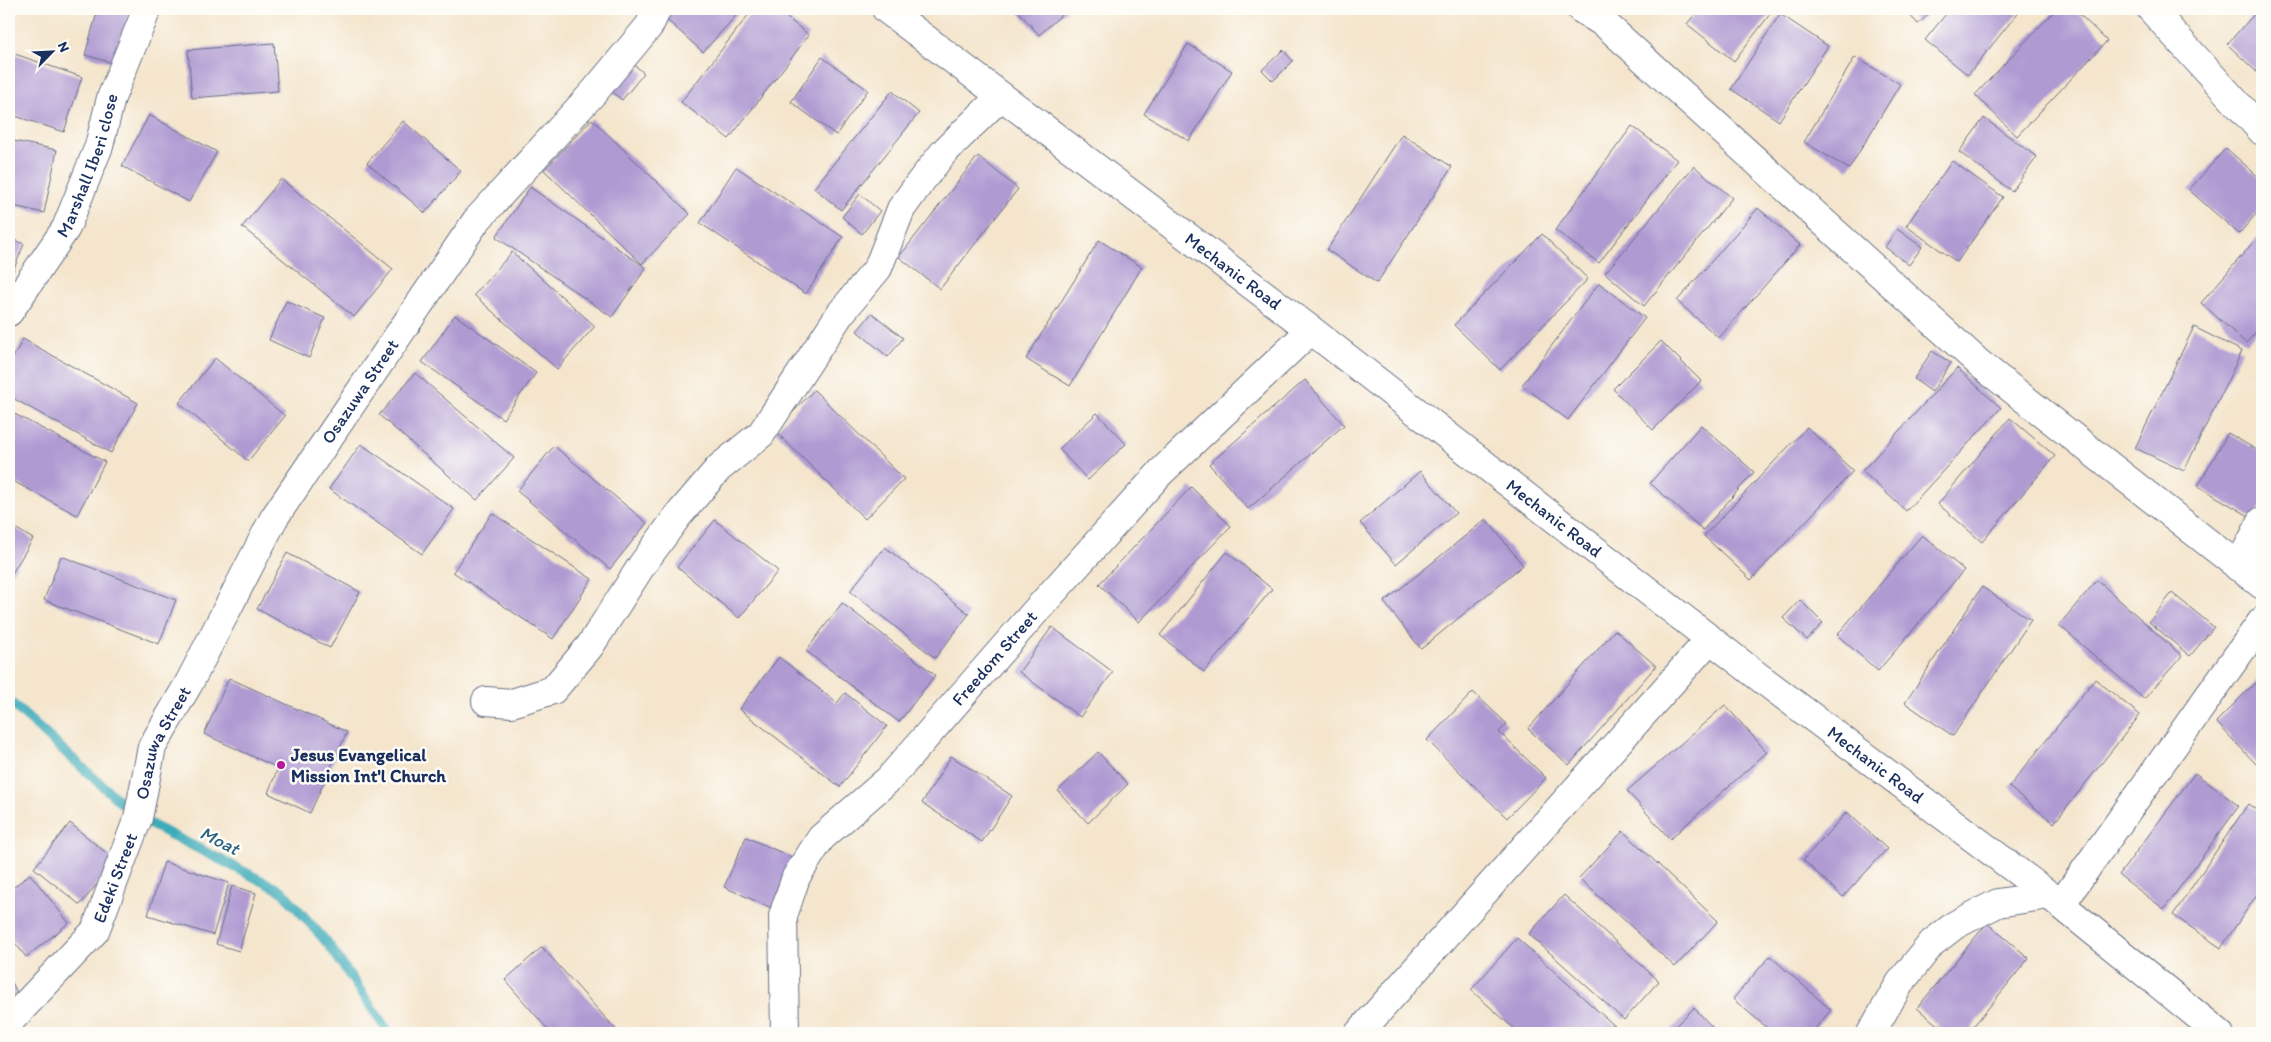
<svg xmlns="http://www.w3.org/2000/svg" width="2271" height="1042" viewBox="0 0 2271 1042" font-family="Itim,sans-serif">
<style>
.lines{fill:none;stroke-linecap:round;stroke-linejoin:round}
.stream{stroke:#3cabb9;stroke-width:10}
.building{fill:#af9ad2}
.minor-casing{stroke:#676f84;stroke-width:30}
.minor{stroke:#fff;stroke-width:28}
.poi-dot{fill:#b5179e;stroke:#fdfcf7;stroke-width:2}
.labels{text-anchor:middle;stroke-width:5;stroke-linejoin:round;paint-order:stroke}
.street-label{font-size:18px;fill:#1b2f5e;stroke:#fdfcf7}
.poi-label{font-size:18px;font-weight:bold;fill:#1b2f5e;stroke:#fdfcf7;text-anchor:start}
.water-label{font-size:19px;font-style:italic;fill:#286182;stroke:#fdfcf7}
</style>
<rect width="100%" height="100%" fill="#fdfcf7"/>
<filter id="ink" filterUnits="userSpaceOnUse"><feTurbulence type="fractalNoise" baseFrequency=".02" numOctaves="2"/><feDisplacementMap in="SourceGraphic" scale="10" xChannelSelector="R" yChannelSelector="G"/><feConvolveMatrix kernelMatrix="1 2 1 2 8 2 1 2 1" color-interpolation-filters="sRGB"/></filter>
<filter id="wash" filterUnits="userSpaceOnUse"><feTurbulence type="fractalNoise" baseFrequency=".0096" numOctaves="4" result="noise"/><feDisplacementMap in="SourceGraphic" scale="20" xChannelSelector="R" yChannelSelector="G"/><feGaussianBlur stdDeviation="1.12" result="paint"/><feColorMatrix in="noise" values="0 0 0 0 0 0 0 0 0 0 0 0 0 0 0 0 0 1.4 0 .05"/><feComposite in="paint" operator="in"/></filter>
<g filter="url(#wash)">
<rect width="100%" height="100%" fill="#f4e5cc"/>
<g class="lines">
<path class="stream" d="M9,701L138,818L282,891L329,945L389,1033"/>
</g>
<g id="blocks">
<path class="building" d="M98,9H131L116,64L85,55Z
M663,9H742L703,52L659,13Z
M753,9H776L809,35L729,139L681,102Z
M1016,9H1068L1039,35Z
M1699,9H1774L1734,61L1687,24Z
M1904,9H1934L1918,24Z
M1950,9H2021L1968,75L1925,40Z
M2056,9H2074L2107,41L2017,136L1975,95Z
M2259,9H2262V77L2227,44Z
M1780,14L1828,46L1779,121L1731,89Z
M274,43L278,91L192,98L188,50Z
M1188,44L1232,71L1189,141L1144,114Z
M1283,50L1293,61L1273,81L1262,70Z
M9,52L82,77L64,132L9,114Z
M822,57L868,90L836,135L791,102Z
M1855,57L1900,84L1849,169L1804,142Z
M627,59L644,73L622,100L605,86Z
M892,91L919,113L841,210L814,188Z
M149,115L217,152L189,202L122,166Z
M1984,118L2037,157L2012,191L1959,152Z
M592,119L690,214L642,264L544,170Z
M403,121L461,171L425,213L367,163Z
M1632,126L1677,160L1599,263L1555,230Z
M1402,134L1452,167L1377,283L1327,250Z
M9,140L57,150L44,213L9,205Z
M2226,148L2262,180V207L2239,234L2189,190Z
M978,156L1018,189L940,289L899,257Z
M1952,161L2003,197L1957,262L1906,226Z
M1694,166L1732,198L1644,306L1605,273Z
M736,167L843,237L806,294L700,223Z
M281,179L393,269L354,317L242,227Z
M530,187L646,268L612,317L496,237Z
M860,194L880,211L862,234L842,217Z
M1758,208L1800,245L1719,338L1677,301Z
M1897,229L1922,247L1909,265L1885,247Z
M2262,232V325L2246,343L2201,303Z
M1542,234L1588,279L1500,370L1454,325Z
M9,238L24,244L9,281Z
M1099,240L1142,267L1070,386L1026,359Z
M512,252L595,326L557,369L474,295Z
M1599,283L1645,318L1568,420L1522,385Z
M286,301L325,318L309,358L269,340Z
M872,313L903,338L888,357L857,331Z
M455,315L536,373L503,419L422,362Z
M2194,327L2242,351L2184,471L2135,448Z
M23,339L138,403L111,453L9,396V365Z
M1661,341L1701,381L1653,430L1613,389Z
M1932,351L1951,363L1932,392L1914,379Z
M215,358L285,416L248,461L179,403Z
M1957,368L2001,408L1906,511L1862,471Z
M415,373L514,458L477,500L379,415Z
M1305,380L1344,425L1248,509L1209,464Z
M814,390L904,479L865,519L775,431Z
M9,411L105,462L77,515L9,479Z
M1097,413L1126,444L1088,480L1059,449Z
M2010,418L2055,456L1982,542L1938,504Z
M1701,425L1754,472L1703,530L1650,483Z
M1807,427L1853,471L1751,580L1704,536Z
M2228,433L2262,453V504L2254,519L2198,486Z
M361,444L454,509L422,554L329,489Z
M554,446L647,523L610,569L517,491Z
M1420,471L1456,513L1396,564L1360,523Z
M1191,487L1231,526L1139,622L1099,584Z
M492,513L592,579L553,639L453,572Z
M1486,519L1523,565L1421,649L1384,602Z
M715,520L778,571L739,618L677,567Z
M9,524L33,539L9,578Z
M1922,535L1964,570L1878,671L1837,635Z
M885,547L969,614L935,658L850,591Z
M1227,552L1272,589L1204,672L1160,635Z
M287,553L360,592L330,648L257,609Z
M61,556L176,600L159,644L44,600Z
M2097,580L2182,656L2144,699L2059,625Z
M1982,587L2031,620L1953,736L1905,703Z
M2172,593L2214,627L2190,656L2149,622Z
M1800,600L1823,623L1807,640L1783,618Z
M842,603L935,675L899,722L806,651Z
M1052,627L1113,672L1080,717L1019,672Z
M1615,630L1656,666L1569,765L1528,729Z
M779,657L837,703L845,693L887,726L840,787L739,709Z
M2262,676V762L2258,766L2216,722Z
M229,678L347,732L310,813L268,793L278,768L204,734Z
M2095,679L2140,715L2054,823L2009,787Z
M1473,692L1507,724L1499,732L1546,778L1507,818L1427,740Z
M1725,705L1767,752L1670,839L1627,791Z
M1098,752L1128,784L1088,823L1058,791Z
M951,756L1012,796L982,842L922,803Z
M2195,773L2239,806L2164,909L2119,875Z
M2248,804L2262,814V887L2221,948L2173,915Z
M1847,812L1887,849L1843,897L1803,860Z
M70,823L116,861L80,905L34,868Z
M1623,831L1718,921L1675,967L1579,878Z
M746,837L796,859L774,909L724,887Z
M164,862L229,883L213,935L148,915Z
M30,874L69,923L26,957L9,935V891Z
M232,886L256,893L239,951L216,944Z
M1564,895L1659,981L1624,1020L1529,934Z
M1987,923L2029,958L1968,1033H1947L1917,1008Z
M1517,938L1617,1028L1613,1033H1519L1471,990Z
M542,947L619,1033H551L505,980Z
M1770,956L1831,1010L1811,1033H1773L1733,999Z
M9,976L18,995L9,999Z
M1694,1008L1718,1033H1668Z
M1936,1025L1943,1033H1927Z"/>
</g>
</g>
<g filter="url(#ink)">
<use href="#blocks" fill-opacity="0" stroke="#676f84" stroke-width="1"/>
<g class="lines">
<g class="minor-casing">
<g id="minor">
<path id="s1" d="M886,9L1311,330L1759,677L2049,895L2219,1033"/>
<path d="M1581,9L1605,24L1980,364L2262,585"/>
<path d="M2151,9L2262,131"/>
<path id="s2" d="M9,312L66,228L99,146L111,98L147,9"/>
<path d="M2238,567L2262,521"/>
<path d="M486,701L512,703L553,690L590,646L642,565L677,517L719,468L761,434L840,314L878,268L901,209L921,181L944,152L1001,96"/>
<path d="M2061,904L2262,621"/>
<path id="s3" d="M9,1022L95,931L138,818L152,747L189,683L274,518L476,221L594,92L649,26L657,9"/>
<path id="s4" d="M785,1033L783,916L796,877L821,838L889,779L1034,613L1161,472L1311,330"/>
<path d="M1359,1033L1710,639"/>
<path d="M1871,1033L1900,983L1932,943L1955,925L1998,903L2049,895"/>
</g>
</g>
<use href="#minor" class="minor"/>
</g>
</g>
<circle class="poi-dot" cx="281" cy="765" r="5"/>
<g class="labels">
<g class="street-label">
<text dy="6" stroke="none"><textPath href="#s2" startOffset="168">Marshall Iberi close</textPath></text>
<text dy="6" stroke="none"><textPath href="#s1" startOffset="435">Mechanic Road</textPath></text>
<text dy="6" stroke="none"><textPath href="#s3" startOffset="731">Osazuwa Street</textPath></text>
<text dy="6" stroke="none"><textPath href="#s1" startOffset="840">Mechanic Road</textPath></text>
<text dy="6" stroke="none"><textPath href="#s4" startOffset="455">Freedom Street</textPath></text>
<text dy="6" stroke="none"><textPath href="#s3" startOffset="326">Osazuwa Street</textPath></text>
<text dy="6" stroke="none"><textPath href="#s1" startOffset="1245">Mechanic Road</textPath></text>
<text dy="6" stroke="none"><textPath href="#s3" startOffset="182">Edeki Street</textPath></text>
</g>
<g class="poi-label">
<text x="291" y="761">Jesus Evangelical<tspan x="291" dy="21">Mission Int'l Church</tspan></text>
</g>
<g class="water-label">
<text transform="translate(220 840) rotate(27)" y="7">Moat</text>
</g>
</g>
<rect width="2271" height="1042" fill="none" stroke="#fdfcf7" stroke-width="30"/>
<g transform="translate(52 52) rotate(66)" stroke="#fdfcf7" stroke-width="4" paint-order="stroke">
<path d="M0-4L9 19L0 12L-9 19Z" fill="#1b2f5e"/>
<text y="-8" font-size="14" font-weight="bold" text-anchor="middle" fill="#1b2f5e">N</text>
</g>
</svg>
